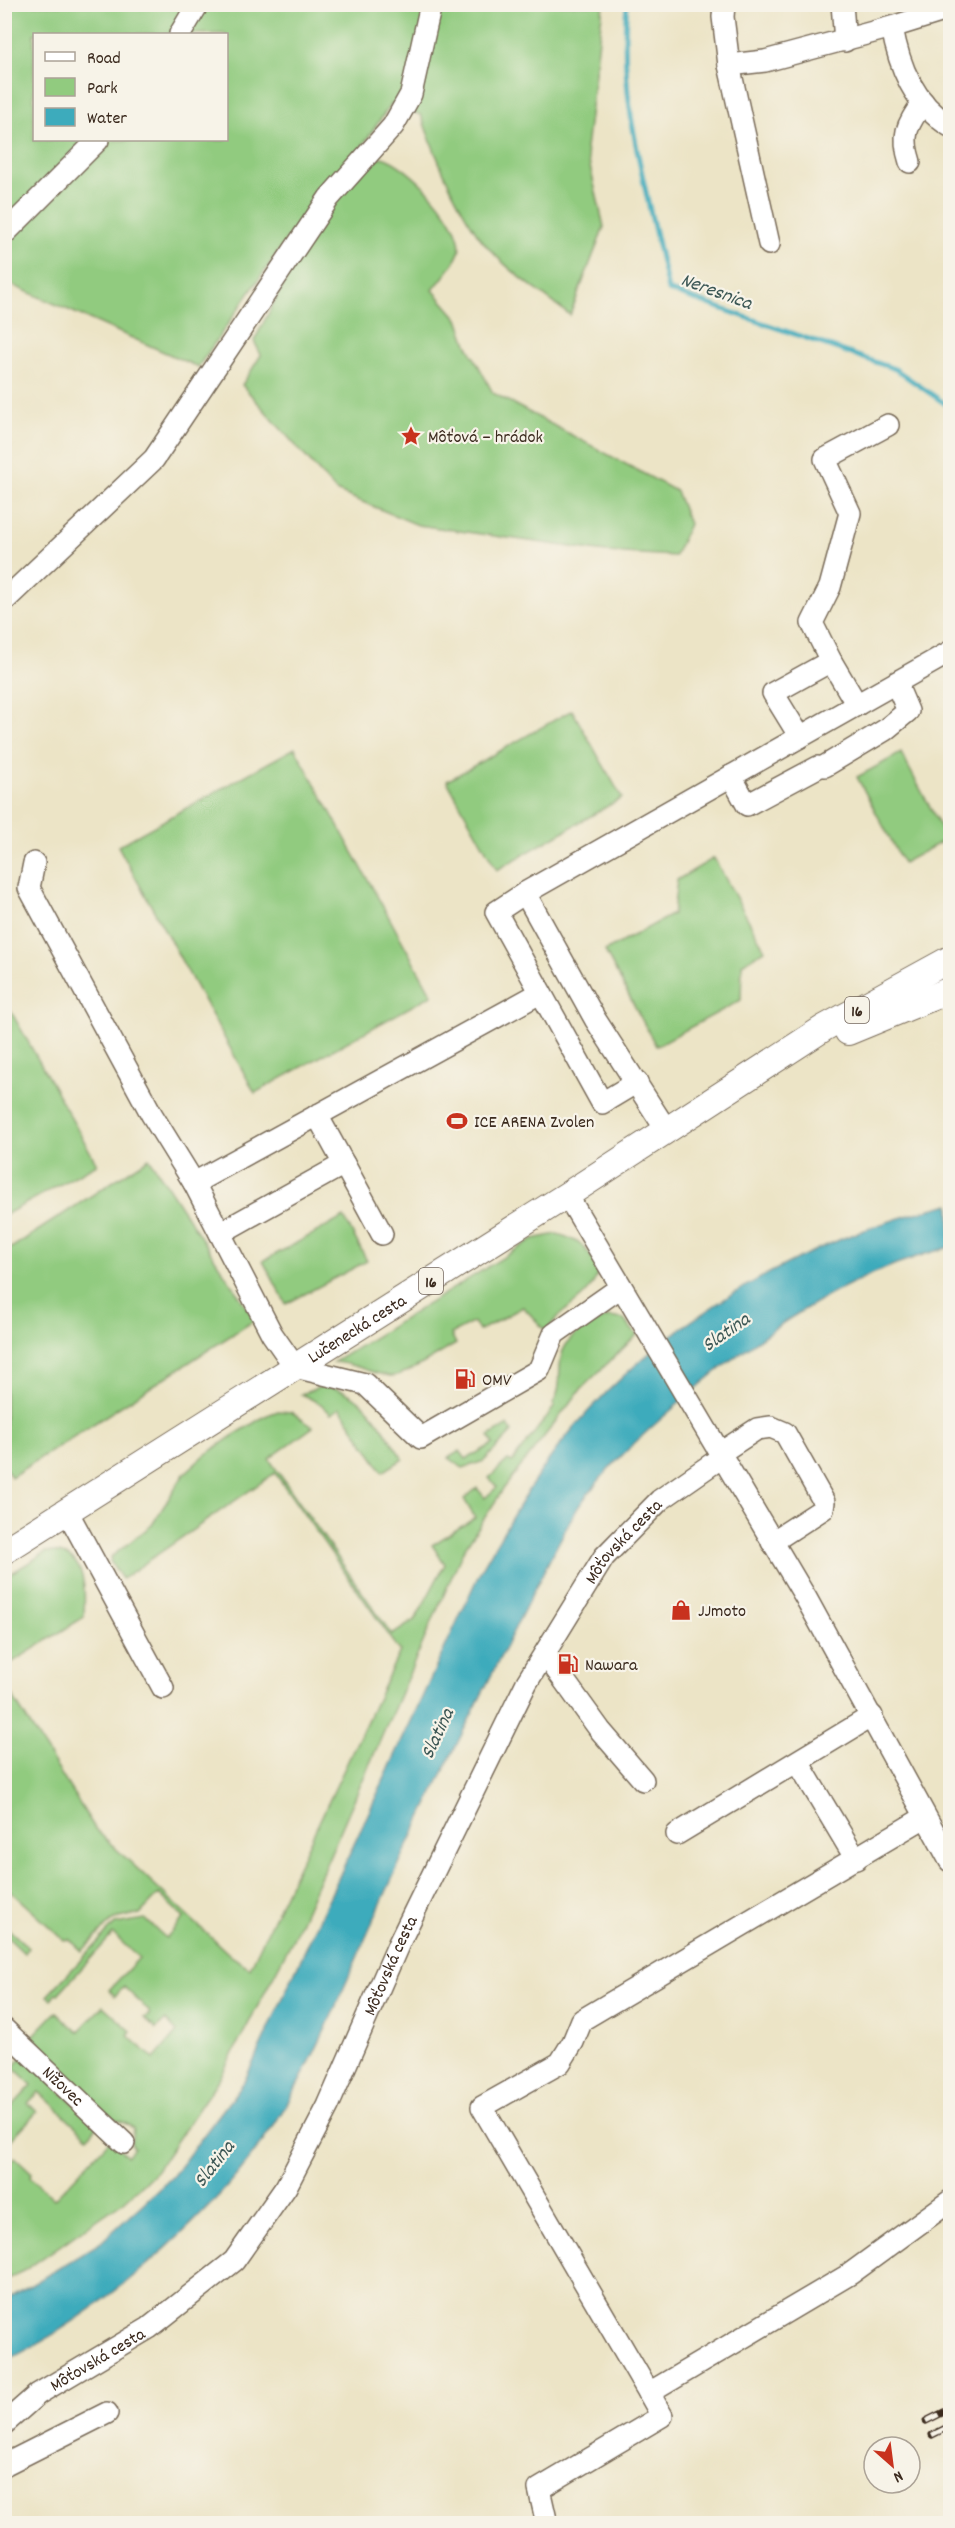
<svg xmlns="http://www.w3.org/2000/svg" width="955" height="2528" viewBox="0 0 955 2528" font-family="Dekko,sans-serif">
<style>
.green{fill:#91cb7f;stroke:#667a4e;stroke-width:1.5;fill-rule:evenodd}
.water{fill:#3dabbc;stroke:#3c6a6d;stroke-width:1.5}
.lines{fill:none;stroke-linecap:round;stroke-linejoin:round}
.stream{stroke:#3dabbc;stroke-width:5}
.minor-casing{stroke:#796b59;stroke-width:24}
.major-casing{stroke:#796b59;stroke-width:28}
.minor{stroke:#fff;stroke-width:21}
.major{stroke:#fff;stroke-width:26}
.rail-casing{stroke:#3b2a1e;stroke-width:7}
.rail{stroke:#f7f3e8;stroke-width:4.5;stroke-dasharray:14;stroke-linecap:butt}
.labels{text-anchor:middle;stroke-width:4.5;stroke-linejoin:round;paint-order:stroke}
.shield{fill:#f7f3e8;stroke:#73665b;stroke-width:1.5}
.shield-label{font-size:16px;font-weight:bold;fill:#3b2a1e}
.poi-label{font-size:18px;fill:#3b2a1e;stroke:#f7f3e8;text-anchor:start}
.street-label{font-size:18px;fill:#3b2a1e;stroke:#f7f3e8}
.water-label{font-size:20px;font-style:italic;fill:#3c5755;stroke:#f7f3e8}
</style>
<rect width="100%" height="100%" fill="#f7f3e8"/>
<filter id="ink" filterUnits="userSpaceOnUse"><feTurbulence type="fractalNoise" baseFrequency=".0167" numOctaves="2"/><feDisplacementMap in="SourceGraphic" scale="12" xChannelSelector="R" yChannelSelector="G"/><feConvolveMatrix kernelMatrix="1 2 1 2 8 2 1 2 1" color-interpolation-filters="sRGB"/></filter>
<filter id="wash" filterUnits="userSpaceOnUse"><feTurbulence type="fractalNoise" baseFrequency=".008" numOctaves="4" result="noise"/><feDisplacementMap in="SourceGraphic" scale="24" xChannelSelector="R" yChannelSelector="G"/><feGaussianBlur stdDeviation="1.35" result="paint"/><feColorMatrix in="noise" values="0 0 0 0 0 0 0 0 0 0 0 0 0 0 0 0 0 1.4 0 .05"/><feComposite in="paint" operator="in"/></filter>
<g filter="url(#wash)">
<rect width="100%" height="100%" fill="#ece4c6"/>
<path class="green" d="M5,5H603L586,149L604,227L570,315C539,291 498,265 476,232C452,197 435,154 421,115L391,104L348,167L310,206L198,367L5,282ZM34,34H226V140H34Z
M382,157C407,163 467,224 459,252C455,265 441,279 433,290L458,319L467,344L493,393L676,491L689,524L675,556L606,552L418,525L336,491L242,385L261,355L254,341C283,286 328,188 382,157Z
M572,710L622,798L497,870L447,781Z
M295,748L432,995L255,1093L118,846Z
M901,753L947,839L903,863L857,777Z
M714,858L765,950L742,964L741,1000L656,1046L605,951L673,914L677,880Z
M4,999L97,1164L5,1215H4Z
M149,1158L255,1320L11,1477L5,1467V1252Z
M344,1217L367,1261L286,1304L263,1261Z
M557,1234C580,1240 589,1249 598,1270C592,1301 559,1306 547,1332L523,1307L479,1331L474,1322L451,1334L456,1344C441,1352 404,1378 389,1376C370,1373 354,1363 334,1362L533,1239Z
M609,1317L623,1319L637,1335L582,1388L504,1488L463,1551L294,1937L222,2074L157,2170L143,2184L124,2201L25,2270L5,2280V2160L9,2164L15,2157L32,2173L30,2177L54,2199L111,2139L127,2156L134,2148L131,2143L133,2128C123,2120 115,2121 107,2116C84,2101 49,2060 33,2036L56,2012L78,2032L103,2006L131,2031L128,2035L154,2059L177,2032L166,2020L156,2029L144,2018L149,2015V2011L124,1987L115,1996L109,1990L139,1958L113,1934L58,1994L56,1993L51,1999L47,1996L115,1924L145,1919L166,1938L184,1918L159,1894L140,1914L114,1919L82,1951L69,1939L64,1940L9,1890L5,1893L4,1683L96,1830L231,1956L250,1968L400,1651L275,1473L122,1579L110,1561L111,1557L152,1525L184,1474L205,1455L231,1437L265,1416L278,1411L291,1412L313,1427L269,1459L392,1635L415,1620L445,1564L432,1545L475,1518L464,1499L477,1488L485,1498L497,1487L489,1478L508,1460L512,1462L555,1406L553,1404C562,1389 558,1375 561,1358C564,1337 590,1322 609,1317Z
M320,1387C363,1386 382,1428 403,1459L383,1472L340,1408L331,1414L321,1404L301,1394Z
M508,1425L512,1432L484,1461L463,1468L448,1458L460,1451L466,1459L493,1444L489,1436Z
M46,1552C88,1550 85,1588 84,1617L5,1667V1577Z
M4,1925L29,1948L24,1953L5,1935Z
M23,2056L98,2126L88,2137L39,2092L28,2103L37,2112L5,2146V2114L32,2085L13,2067Z"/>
<path class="water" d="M950,1204V1247C846,1273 756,1335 677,1405C642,1435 609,1465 581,1503C573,1514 566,1529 559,1542C541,1576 524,1610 507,1644C463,1732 418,1820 378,1910C343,1987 312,2072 263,2141C204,2224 96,2317 5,2361V2301L100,2243L172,2177L244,2082L480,1572C508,1524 535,1474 571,1431C666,1318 808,1238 950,1204Z"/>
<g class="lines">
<path class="stream" d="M627,4C617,100 649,197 668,290L895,369L950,407"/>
</g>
</g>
<g filter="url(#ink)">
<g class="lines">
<g class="minor-casing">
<g id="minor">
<path d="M724,4L723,17L729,65L765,61L892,27"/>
<path d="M842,4L845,41"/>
<path d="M950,9L892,27C899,67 914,104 950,126"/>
<path d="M180,34L198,4"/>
<path d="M729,65L769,244"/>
<path d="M910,162C901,134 907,126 923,102"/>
<path d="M4,234L98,140"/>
<path d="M4,601L154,459L329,198L393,126L411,94L431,4"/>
<path d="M831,661L812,623L830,587L850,513L825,459L888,425"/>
<path d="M800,737L773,693L831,661L857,705"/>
<path d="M825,766L885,730L908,711L896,683"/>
<path d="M731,776L747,805L818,767"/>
<path d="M34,863L29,888L152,1115L194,1183L272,1334L295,1367L365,1384L421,1438L539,1370L554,1334L621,1287"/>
<path d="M525,893L496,912L602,1103L637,1082"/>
<path d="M667,1131L595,1019L525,893L950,652"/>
<path d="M344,1164L382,1234"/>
<path d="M194,1183L540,993"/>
<path d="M567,1195L806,1598L950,1861"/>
<path d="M220,1233L344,1164L317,1115"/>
<path d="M720,1453L757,1429L771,1427L785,1433L824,1502L823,1509L772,1542"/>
<path d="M67,1511L163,1688"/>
<path d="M545,1654L600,1730L643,1780"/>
<path d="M798,1762L856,1859"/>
<path d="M925,1817L582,2020L573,2042L560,2063L482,2107L649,2393L850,2274L950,2201"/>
<path d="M677,1834L872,1716"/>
<path id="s1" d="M4,2029L124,2143"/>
<path id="s2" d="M4,2424L38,2394L149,2328L234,2261L286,2187L328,2106L399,1943L527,1682L604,1557L660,1500L722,1457"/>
<path d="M4,2465L107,2413"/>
<path d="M547,2524L539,2489L662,2416L649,2393"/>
</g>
</g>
<g class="major-casing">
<g id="major">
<path d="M848,1032L950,990"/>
<path id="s3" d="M4,1551L567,1195L824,1028L950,959"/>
</g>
</g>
<use href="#minor" class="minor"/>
<use href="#major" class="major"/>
<g class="rail-casing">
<path id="rail" d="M926,2421L950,2409
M932,2435L950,2426"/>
</g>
<use href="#rail" class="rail"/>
</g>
</g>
<defs>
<g id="sight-bare" transform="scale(1.62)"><path d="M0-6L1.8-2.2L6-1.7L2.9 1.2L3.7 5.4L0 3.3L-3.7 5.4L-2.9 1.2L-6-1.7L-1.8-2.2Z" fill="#c8321e" stroke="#f7f3e8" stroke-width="2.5" paint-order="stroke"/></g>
<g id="stadium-bare" transform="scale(1.62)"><path d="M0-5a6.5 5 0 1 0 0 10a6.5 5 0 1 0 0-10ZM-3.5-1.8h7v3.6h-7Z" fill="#c8321e" stroke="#f7f3e8" stroke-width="2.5" paint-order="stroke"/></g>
<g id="fuel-bare" transform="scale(1.62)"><path d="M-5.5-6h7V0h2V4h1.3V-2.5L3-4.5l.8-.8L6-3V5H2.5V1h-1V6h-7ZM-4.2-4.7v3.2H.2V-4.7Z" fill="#c8321e" stroke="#f7f3e8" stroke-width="2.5" paint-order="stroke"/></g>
<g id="shop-bare" transform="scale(1.62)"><path d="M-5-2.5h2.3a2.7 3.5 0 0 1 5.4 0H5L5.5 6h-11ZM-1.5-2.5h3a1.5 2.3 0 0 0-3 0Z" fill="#c8321e" stroke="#f7f3e8" stroke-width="2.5" paint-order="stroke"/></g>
</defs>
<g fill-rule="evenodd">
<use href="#sight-bare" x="411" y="436"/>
<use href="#stadium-bare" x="457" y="1121"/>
<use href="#fuel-bare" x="465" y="1379"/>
<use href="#shop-bare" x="681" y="1610"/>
<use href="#fuel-bare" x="568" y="1664"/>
</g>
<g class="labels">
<g class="shield">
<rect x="845" y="997" width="24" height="26" rx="4.5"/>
<rect x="419" y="1268" width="24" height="26" rx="4.5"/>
</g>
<g class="shield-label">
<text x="857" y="1016">16</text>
<text x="431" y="1287">16</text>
</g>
<g class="poi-label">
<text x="428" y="442">Môťová – hrádok</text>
<text x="474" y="1127">ICE ARENA Zvolen</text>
<text x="482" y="1385">OMV</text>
<text x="698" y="1616">JJmoto</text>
<text x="585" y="1670">Nawara</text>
</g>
<g class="street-label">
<text dy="6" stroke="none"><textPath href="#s3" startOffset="417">Lučenecká cesta</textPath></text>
<text dy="6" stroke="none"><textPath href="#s2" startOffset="1104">Môťovská cesta</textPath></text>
<text dy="6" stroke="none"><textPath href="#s2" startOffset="618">Môťovská cesta</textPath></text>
<text dy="6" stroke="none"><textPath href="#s1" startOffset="82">Nižovec</textPath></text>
<text dy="6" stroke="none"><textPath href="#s2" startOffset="114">Môťovská cesta</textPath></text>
</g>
<g class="water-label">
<text transform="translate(717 290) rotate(20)" y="7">Neresnica</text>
<text transform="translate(725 1331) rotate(-35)" y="7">Slatina</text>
<text transform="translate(436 1733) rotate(-65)" y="7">Slatina</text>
<text transform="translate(213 2163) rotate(-52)" y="7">Slatina</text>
</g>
</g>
<rect width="955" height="2528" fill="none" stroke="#f7f3e8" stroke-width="24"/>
<rect x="33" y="33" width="195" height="108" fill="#f7f3e8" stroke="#aca397" stroke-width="1.5"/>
<rect x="45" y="52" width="30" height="9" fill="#ffffff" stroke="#aca397" stroke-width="1.5"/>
<text x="87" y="63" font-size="18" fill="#3b2a1e">Road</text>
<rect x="45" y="78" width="30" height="18" fill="#91cb7f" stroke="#aca397" stroke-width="1.5"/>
<text x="87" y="93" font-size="18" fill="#3b2a1e">Park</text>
<rect x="45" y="108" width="30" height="18" fill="#3dabbc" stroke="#aca397" stroke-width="1.5"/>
<text x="87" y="123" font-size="18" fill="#3b2a1e">Water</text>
<g transform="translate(892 2465) rotate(152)"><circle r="28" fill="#f7f3e8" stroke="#aca397" stroke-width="1.5"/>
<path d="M0-4.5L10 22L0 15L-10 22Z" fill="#c8321e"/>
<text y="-9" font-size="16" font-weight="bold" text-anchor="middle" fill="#3b2a1e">N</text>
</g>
</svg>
